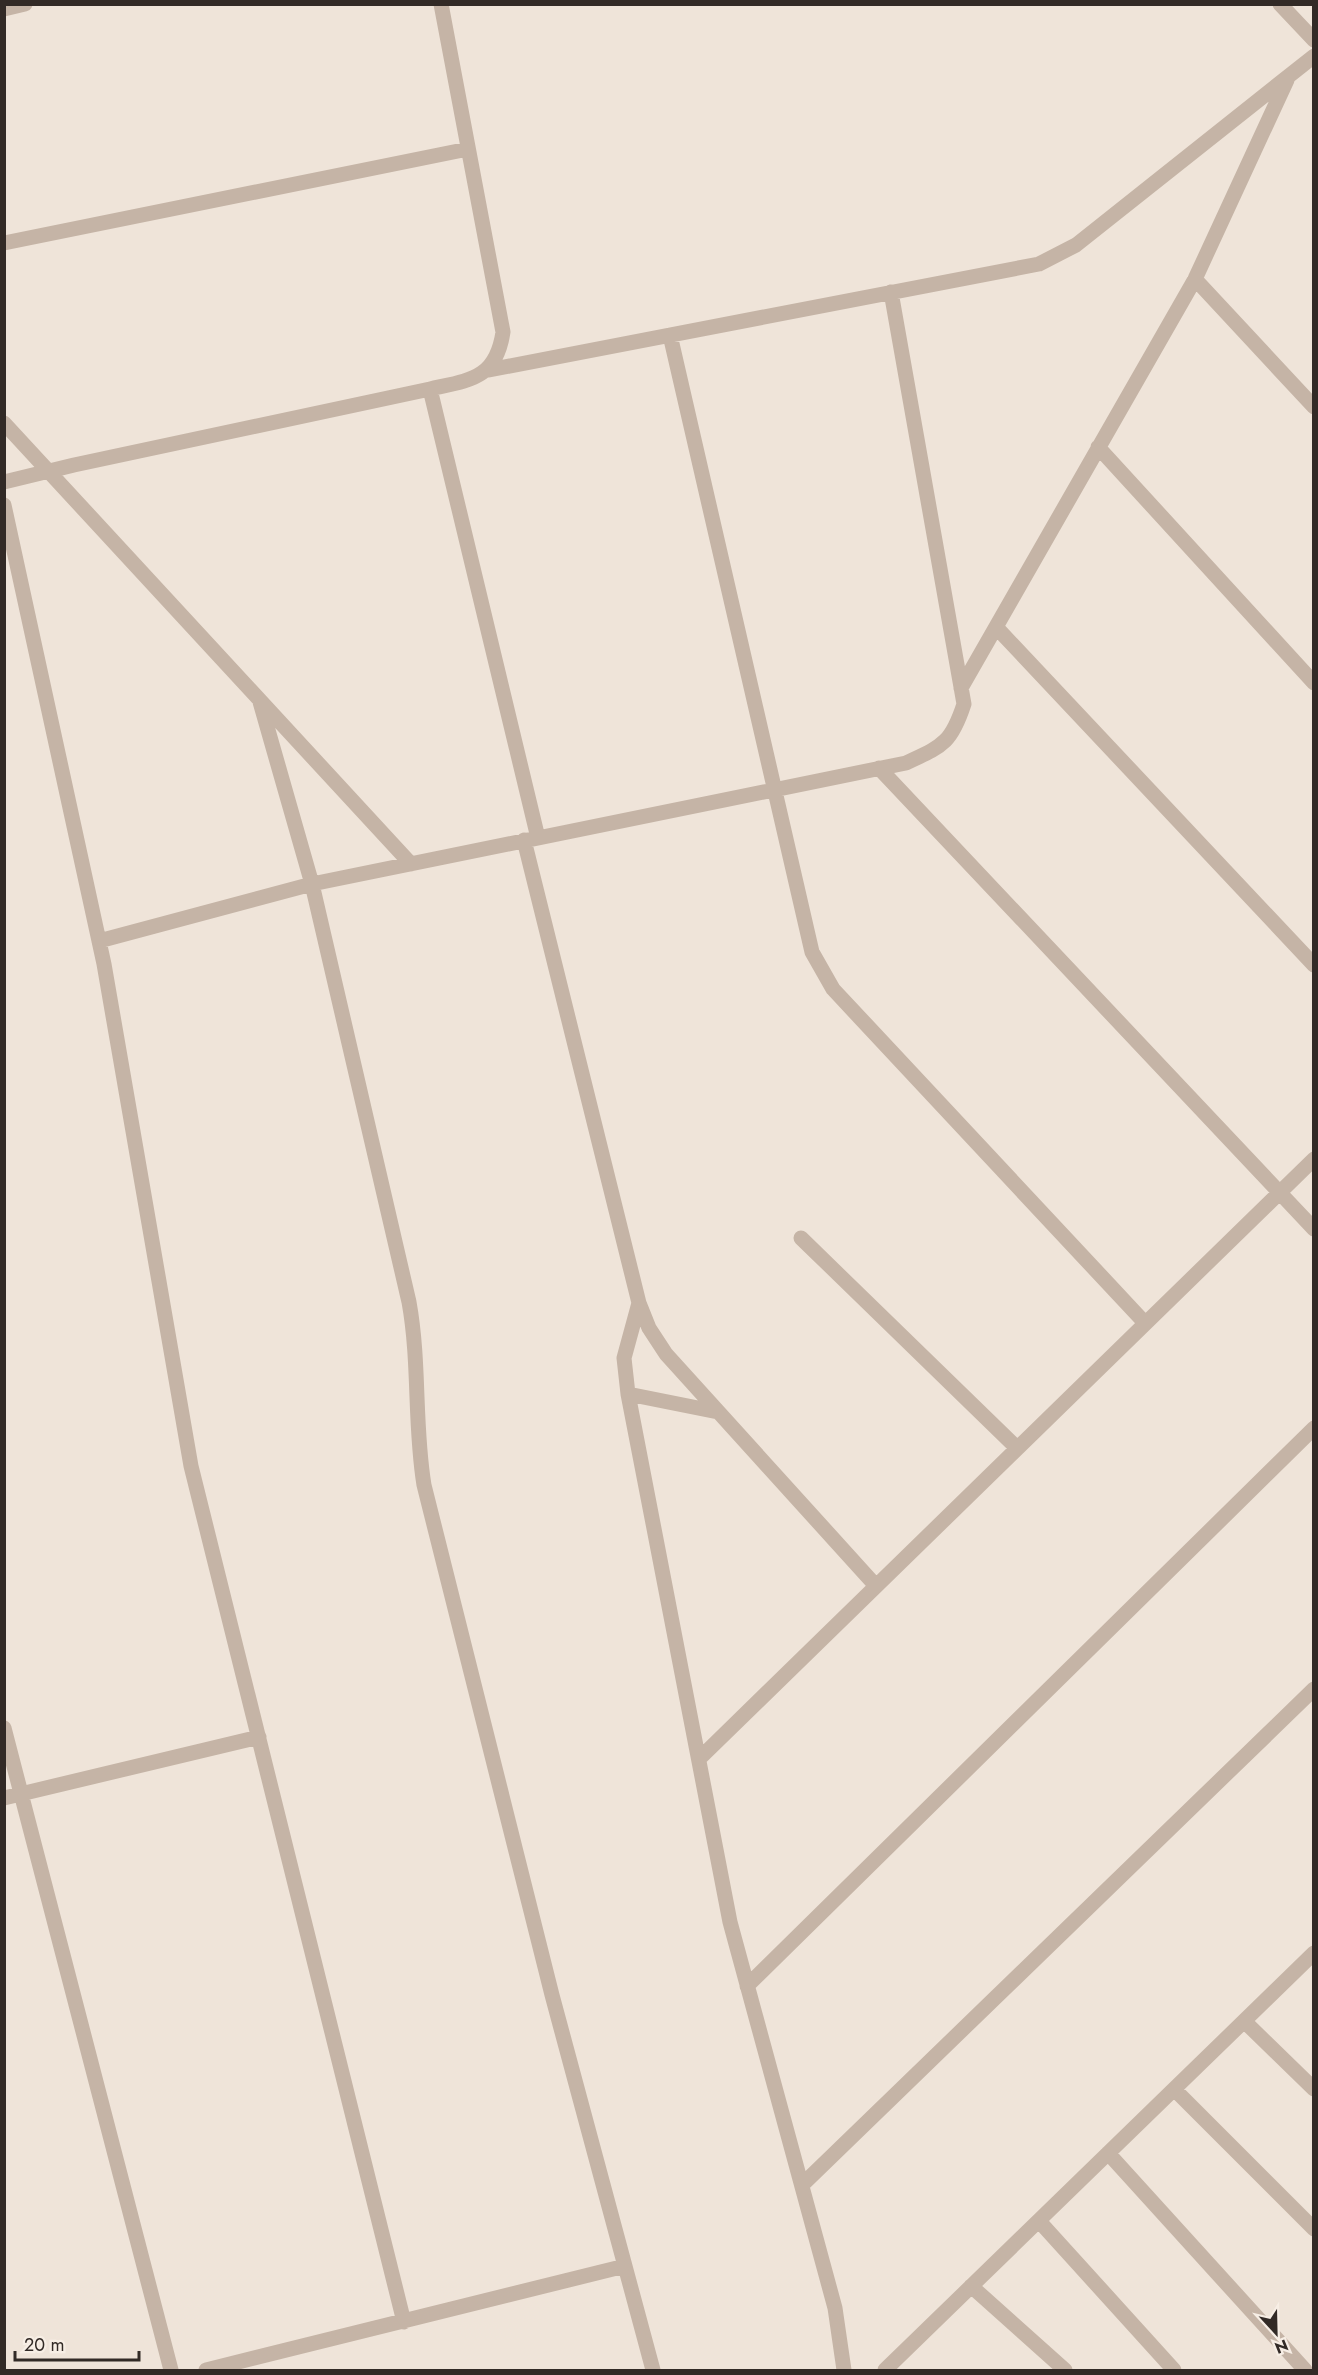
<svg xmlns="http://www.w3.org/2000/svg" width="1318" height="2375" viewBox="0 0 1318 2375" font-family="Jost,sans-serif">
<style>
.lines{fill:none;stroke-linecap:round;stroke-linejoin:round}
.minor{stroke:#c5b4a6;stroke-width:15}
.tertiary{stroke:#c5b4a6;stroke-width:15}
</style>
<rect width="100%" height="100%" fill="#efe4d9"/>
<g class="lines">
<path class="minor" d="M4,9L25,4
M4,243L468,149
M1195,279L1314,407
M670,335L812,952L833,989L1145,1323
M489,370L1039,264L1076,245L1314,56
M430,389L538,838
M4,423L411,864
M1098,447L1314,683
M4,482L74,465L430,389C470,380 496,379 503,332L441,4
M4,505L104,964L191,1466L404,2322
M996,627L1314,965
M961,688L1195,279L1287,80
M260,702L312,884L409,1302C420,1363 414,1425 424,1485L552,1995L653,2370
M879,768L1314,1229
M524,840L639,1303L649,1328L666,1354L876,1586
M99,941L312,884L906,763C942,746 951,744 964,704L891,292
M801,1238L1017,1448
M639,1303L624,1358L628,1394L730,1922L835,2308L844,2370
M628,1394L718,1412
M4,1728L171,2370
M700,1758L1314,1159
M4,1798L259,1737
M747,1986L1314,1428
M1244,2021L1314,2089
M1174,2089L1314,2229
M1108,2153L1305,2370
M802,2185L1314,1689
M1039,2221L1174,2370
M971,2286L1065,2370
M206,2370L625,2266
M885,2370L1314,1953"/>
<path class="tertiary" d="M1280,4L1314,40"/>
</g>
<rect width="1318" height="2375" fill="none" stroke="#322a26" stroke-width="12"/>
<g transform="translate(1276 2333) rotate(158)" stroke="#f7eee5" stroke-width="4.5" paint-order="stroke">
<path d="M0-4.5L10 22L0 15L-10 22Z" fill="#322a26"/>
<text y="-9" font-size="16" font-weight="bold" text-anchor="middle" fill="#322a26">N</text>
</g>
<path d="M15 2351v9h124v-9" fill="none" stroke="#322a26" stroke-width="3"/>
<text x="24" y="2351" font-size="18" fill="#322a26" stroke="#f7eee5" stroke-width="4.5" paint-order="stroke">20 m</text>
</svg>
